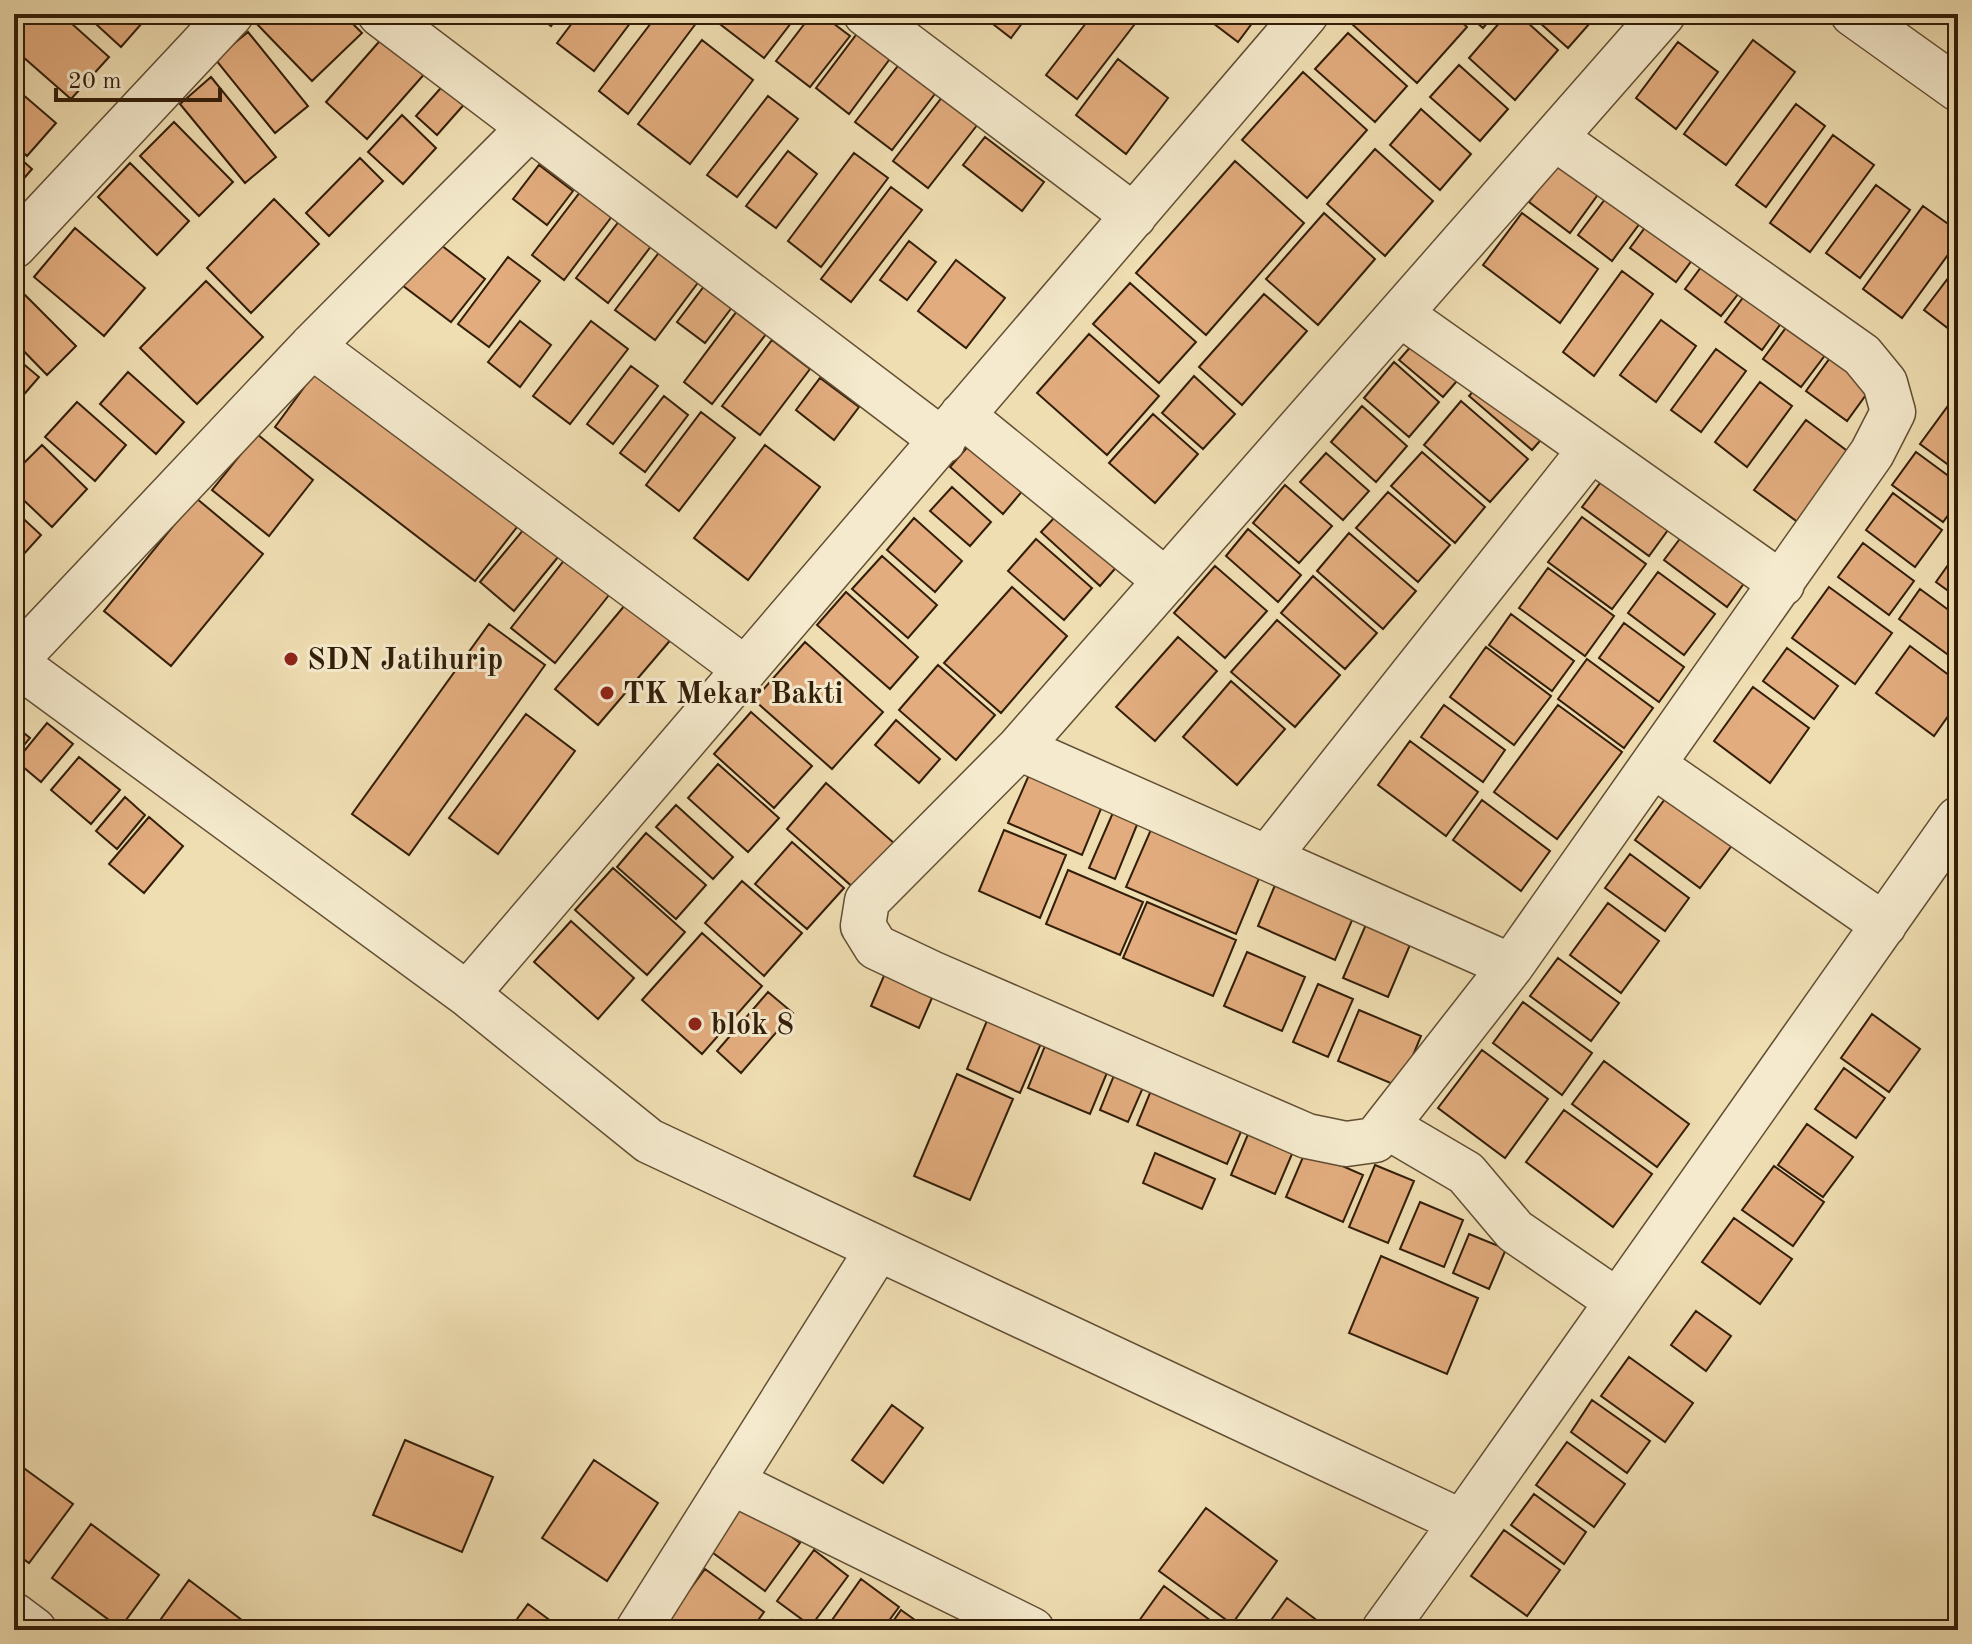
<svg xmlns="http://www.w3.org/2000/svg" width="1972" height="1644" viewBox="0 0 1972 1644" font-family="'Old Standard TT',serif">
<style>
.building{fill:#e2ac7e;stroke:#331e09;stroke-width:2}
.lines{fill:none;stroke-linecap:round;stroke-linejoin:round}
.street-casing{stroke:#624e33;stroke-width:47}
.street{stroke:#f5eacd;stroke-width:44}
.poi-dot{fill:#8f2418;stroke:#f5eacd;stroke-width:3}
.labels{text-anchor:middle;stroke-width:6;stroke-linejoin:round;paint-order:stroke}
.poi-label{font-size:30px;font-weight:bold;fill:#331e09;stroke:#f5eacd;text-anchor:start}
</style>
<rect width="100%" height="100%" fill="#efdeb2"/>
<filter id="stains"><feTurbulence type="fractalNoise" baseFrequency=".0025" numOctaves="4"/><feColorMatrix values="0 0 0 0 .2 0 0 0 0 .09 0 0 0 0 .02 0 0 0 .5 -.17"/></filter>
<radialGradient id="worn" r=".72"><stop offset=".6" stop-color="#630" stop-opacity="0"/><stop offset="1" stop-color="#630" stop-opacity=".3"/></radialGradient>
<path class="building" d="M14,14H61L109,57L71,99L14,49Z
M85,14H150L121,47Z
M260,14H343L362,33L312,81L253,20Z
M536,14H560L551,26Z
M579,14H637L594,71L557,43Z
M658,14H687L697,22L628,114L599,91Z
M715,14H798L764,58L712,18Z
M812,14H821L850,36L810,87L776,61Z
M980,14H1029L1011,38Z
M1093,14L1141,16L1077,99L1046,75Z
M1201,14H1259L1238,42Z
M1362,14H1453L1467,27L1417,83L1353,25Z
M1467,14H1495L1483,28Z
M1507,14H1518L1558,50L1515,100L1469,58Z
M1530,14H1598L1568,48Z
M859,31L892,56L849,114L816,88Z
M248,32L308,106L275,133L215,59Z
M1348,33L1407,86L1375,122L1315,69Z
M385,35L427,71L367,139L326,102Z
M702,40L753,80L690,164L638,124Z
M1753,40L1795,72L1726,165L1684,134Z
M1678,42L1718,72L1676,129L1636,98Z
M904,58L941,86L892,150L855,122Z
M1118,59L1168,98L1126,154L1076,115Z
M1459,65L1508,109L1480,141L1430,97Z
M1303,72L1367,130L1307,198L1242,140Z
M211,77L276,157L245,183L180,104Z
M447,81L468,100L437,135L416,116Z
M14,87L56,123L27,156L14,144Z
M768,96L798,119L737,197L707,175Z
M943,96L978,124L928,188L893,161Z
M1796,104L1825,126L1766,207L1736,185Z
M1421,109L1471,154L1440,190L1390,145Z
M402,115L436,148L403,184L368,152Z
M174,122L233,182L199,216L140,156Z
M1833,135L1874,165L1810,252L1770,223Z
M985,137L1044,182L1022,211L963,165Z
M1375,149L1433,201L1385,256L1327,204Z
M788,151L817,174L776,228L746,206Z
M14,153L32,169L14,190Z
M854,153L888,178L821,267L788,241Z
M360,158L383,181L329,236L306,213Z
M1561,159L1602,189L1570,233L1529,202Z
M1235,161L1304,223L1206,335L1136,273Z
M130,163L189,221L157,255L98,197Z
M539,165L573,191L547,225L513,199Z
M587,183L619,207L564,280L532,255Z
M1876,185L1910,210L1860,278L1826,253Z
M891,187L922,210L851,302L821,279Z
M1612,190L1646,215L1612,261L1578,235Z
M274,199L319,244L251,313L207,268Z
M1923,206L1958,231V241L1902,318L1863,289Z
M1324,213L1375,259L1318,325L1266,279Z
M1522,213L1598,269L1560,323L1483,265Z
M623,216L655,241L608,303L576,278Z
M1652,218L1698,252L1676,282L1630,248Z
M75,228L145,288L104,336L34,277Z
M428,235L485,279L451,322L394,279Z
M909,241L936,262L907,300L880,280Z
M664,246L703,276L655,340L615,310Z
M1712,252L1749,280L1721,316L1685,289Z
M508,257L540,281L489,347L458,324Z
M956,260L1005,298L966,348L918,311Z
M1958,265V336L1924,310Z
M1622,271L1653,294L1594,376L1563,352Z
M206,281L263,337L197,404L140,348Z
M708,281L736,302L705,343L677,322Z
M1130,283L1196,342L1159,383L1093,324Z
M1753,284L1789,312L1762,350L1725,322Z
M19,289L76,346L47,375L14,341V294Z
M1264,294L1307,331L1242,405L1199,367Z
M740,307L770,329L712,404L684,382Z
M1793,318L1832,346L1801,387L1763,359Z
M1661,320L1696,346L1656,402L1620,375Z
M520,321L551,345L520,387L488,362Z
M591,321L628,349L570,424L533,396Z
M1089,334L1159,396L1107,455L1037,393Z
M1420,336L1463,374L1443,397L1399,360Z
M772,340L810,369L760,435L722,406Z
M1716,349L1746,371L1701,432L1671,410Z
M1835,351L1876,381L1847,421L1806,391Z
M14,356L39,377L14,406Z
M1394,362L1439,402L1409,437L1364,398Z
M631,366L658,386L613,444L587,424Z
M319,367L521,522L475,581L275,427Z
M128,372L184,422L156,454L100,404Z
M1194,376L1235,414L1203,449L1162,413Z
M820,378L859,407L834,440L796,410Z
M1484,379L1546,434L1532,450L1469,396Z
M1760,382L1792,406L1747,467L1715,442Z
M664,396L688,415L645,472L620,453Z
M1953,399L1958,403V472L1920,444Z
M1461,401L1528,459L1490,502L1424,445Z
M77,402L126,445L95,481L45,437Z
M1362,406L1407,446L1376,482L1331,442Z
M701,412L735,438L679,511L646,485Z
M1153,414L1198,454L1155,503L1109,463Z
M1806,420L1850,453L1799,523L1754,490Z
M257,434L313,480L269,536L212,490Z
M977,436L1029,483L1003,514L950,467Z
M42,445L87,489L52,527L14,491V473Z
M765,445L820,487L748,580L694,538Z
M1422,452L1485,507L1455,543L1391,486Z
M1916,452L1958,483V502L1943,522L1892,485Z
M1326,453L1369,491L1343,520L1300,482Z
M1610,470L1676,519L1649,556L1582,507Z
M1285,485L1332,526L1299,563L1253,523Z
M952,487L991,522L970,546L930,511Z
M1388,492L1450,545L1418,582L1356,528Z
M1893,493L1942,530L1915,567L1866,530Z
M196,498L263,554L171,666L104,611Z
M1067,504L1126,556L1100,586L1041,532Z
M14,510L41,535L14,565Z
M534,517L567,546L514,611L480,582Z
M1582,517L1646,564L1612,609L1548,562Z
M914,518L962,561L935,592L887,550Z
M1688,528L1750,575L1727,607L1664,560Z
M1248,529L1301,575L1278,602L1226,556Z
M1349,533L1416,591L1383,629L1317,571Z
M1036,539L1092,588L1064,620L1008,571Z
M1863,543L1914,581L1889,615L1838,577Z
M573,549L617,585L555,663L511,628Z
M1958,551V598L1936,582Z
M882,556L937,605L908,638L852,589Z
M1215,566L1267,611L1225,658L1174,613Z
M1548,568L1614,616L1585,656L1519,608Z
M1658,572L1715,614L1684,655L1628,613Z
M1313,576L1377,633L1345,669L1281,613Z
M1012,587L1067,636L1001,713L944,663Z
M1829,587L1892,633L1855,684L1792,638Z
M1920,589L1958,617V662L1899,619Z
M846,592L918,657L890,689L817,625Z
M635,593L679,630L598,725L555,689Z
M1511,614L1574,661L1552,691L1489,645Z
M1277,620L1340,675L1295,727L1231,672Z
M1624,623L1684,667L1659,702L1599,658Z
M489,624L545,665L409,855L352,814Z
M1178,637L1217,671L1155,741L1116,707Z
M805,642L883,712L832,769L754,700Z
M1910,646L1958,682V702L1934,736L1876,693Z
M1486,647L1551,696L1514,745L1450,697Z
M1787,648L1838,686L1814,719L1763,681Z
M1587,659L1653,708L1624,748L1558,699Z
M938,665L995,715L956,760L899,710Z
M1231,681L1285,729L1237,785L1183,737Z
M1753,687L1809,728L1770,783L1714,741Z
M1444,705L1505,750L1483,782L1421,737Z
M1558,705L1622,752L1557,839L1494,792Z
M751,712L812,766L774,808L714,754Z
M526,714L575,751L498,854L449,818Z
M896,720L940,759L919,783L875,745Z
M47,723L73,744L41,782L16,761Z
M14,725L30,738L14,757Z
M1410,741L1478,792L1446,836L1378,785Z
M79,757L120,790L91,824L51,790Z
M718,764L779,818L748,852L688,798Z
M1032,768L1105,799L1082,855L1008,823Z
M826,783L895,844L855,889L787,829Z
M1673,788L1739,836L1700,888L1635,840Z
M125,797L145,815L117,849L96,831Z
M1482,800L1550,851L1521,891L1453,840Z
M1118,801L1143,810L1115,879L1089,868Z
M676,805L733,857L713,879L656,827Z
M149,817L183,846L144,893L109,864Z
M1156,818L1265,864L1236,934L1126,887Z
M1004,830L1066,855L1040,918L979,891Z
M646,833L706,885L676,919L617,867Z
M792,842L844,888L807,929L755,884Z
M1630,854L1689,898L1665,931L1605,888Z
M613,868L685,932L647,975L575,910Z
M1068,870L1143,902L1120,955L1046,924Z
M1278,878L1356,911L1335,960L1258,926Z
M742,881L802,933L764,976L705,923Z
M1147,902L1236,940L1213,996L1123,958Z
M1608,903L1659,941L1621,993L1570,955Z
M1370,915L1415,933L1388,997L1343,978Z
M571,921L634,978L598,1019L534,962Z
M702,933L762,986L702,1054L642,1000Z
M1247,952L1305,977L1282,1031L1224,1006Z
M1558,958L1619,1003L1591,1041L1530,996Z
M889,964L938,984L919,1028L871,1006Z
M1318,984L1353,999L1328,1057L1293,1042Z
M768,992L793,1013L741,1073L717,1051Z
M1523,1002L1592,1053L1562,1095L1493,1043Z
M1359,1010L1421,1036L1400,1087L1338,1061Z
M991,1011L1045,1034L1020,1093L967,1069Z
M1872,1014L1920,1049L1889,1092L1841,1058Z
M1049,1036L1111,1063L1090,1114L1028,1088Z
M1482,1050L1548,1099L1505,1158L1438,1108Z
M1604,1061L1689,1124L1657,1167L1572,1104Z
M1119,1063L1148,1076L1128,1122L1100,1110Z
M1844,1068L1885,1098L1856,1138L1815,1109Z
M957,1074L1013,1099L970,1200L914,1176Z
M1152,1088L1243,1127L1227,1164L1137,1125Z
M1564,1110L1652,1174L1613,1227L1526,1162Z
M1807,1124L1853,1157L1823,1197L1778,1165Z
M1251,1127L1295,1147L1275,1194L1231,1175Z
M1306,1150L1363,1175L1343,1222L1286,1197Z
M1155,1153L1215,1179L1202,1209L1143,1183Z
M1375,1165L1414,1181L1388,1243L1349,1227Z
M1774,1166L1824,1202L1793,1246L1742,1210Z
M1420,1202L1463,1220L1444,1267L1400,1249Z
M1734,1218L1792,1259L1760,1304L1702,1262Z
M1469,1234L1506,1249L1489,1289L1453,1273Z
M1381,1256L1478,1298L1447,1374L1349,1333Z
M1696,1311L1731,1336L1706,1371L1671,1345Z
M1629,1357L1693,1403L1665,1442L1601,1396Z
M1592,1400L1650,1441L1627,1473L1571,1432Z
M892,1405L923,1428L883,1483L852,1460Z
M405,1440L493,1477L462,1552L373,1515Z
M1567,1442L1625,1484L1594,1527L1536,1485Z
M594,1460L658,1503L607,1581L542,1538Z
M14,1461L73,1504L29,1563L14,1552Z
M1534,1494L1586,1532L1564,1564L1511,1525Z
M745,1502L800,1543L765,1591L709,1550Z
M1206,1508L1277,1561L1232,1624L1159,1571Z
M91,1524L159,1575L120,1628L52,1578Z
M1504,1530L1560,1570L1527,1616L1471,1576Z
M814,1550L848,1576L811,1626L777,1601Z
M705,1569L764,1612L751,1630H660Z
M861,1579L899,1607L882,1630H825Z
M189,1580L255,1630H153Z
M1164,1586L1222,1629L1221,1630H1142L1136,1625Z
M1287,1598L1330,1630H1264Z
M528,1604L563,1630H509Z
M901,1610L929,1630H887Z
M772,1620L785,1630H764Z"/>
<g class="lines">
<g class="street-casing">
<path id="street" d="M380,14L943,441
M866,14L1134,216
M1853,14L1958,89
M1555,138L1862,355L1885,383L1893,412L1872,453L1511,966L1375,1140L1346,1144L1307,1136L931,973L876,947L863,926L867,901L1019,748L1663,14
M14,246L231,14
M1400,314L1782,584
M312,346L745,669
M962,415L1166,581
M14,662L467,994L649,1141L1462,1522L1958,819
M14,662L312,346L529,128
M1019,748L1511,966
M1653,765L1884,925
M1267,858L1591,449
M467,994L1306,14
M1386,1126L1466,1173L1515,1231L1617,1301
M731,1482L1032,1630
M14,1615L34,1630
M638,1630L878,1249
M1384,1630L1462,1522"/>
</g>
<use href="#street" class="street"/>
</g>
<g class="poi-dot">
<circle cx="291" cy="659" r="8"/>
<circle cx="607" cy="693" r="8"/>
<circle cx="695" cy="1024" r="8"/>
</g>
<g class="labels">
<g class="poi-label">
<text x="307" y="669">SDN Jatihurip</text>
<text x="623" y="703">TK Mekar Bakti</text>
<text x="711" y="1034">blok 8</text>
</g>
</g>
<rect width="1972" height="1644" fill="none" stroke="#efdeb2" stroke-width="48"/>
<rect x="16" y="16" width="1940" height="1612" fill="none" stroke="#331e09" stroke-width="4"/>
<rect x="24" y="24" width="1924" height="1596" fill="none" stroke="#331e09" stroke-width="2"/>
<path d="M56 88v12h164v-12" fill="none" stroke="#331e09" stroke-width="4"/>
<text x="68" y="88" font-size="24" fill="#331e09" stroke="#f5eacd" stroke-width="6" paint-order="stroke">20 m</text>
<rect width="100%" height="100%" filter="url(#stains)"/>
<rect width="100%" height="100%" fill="url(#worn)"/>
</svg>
